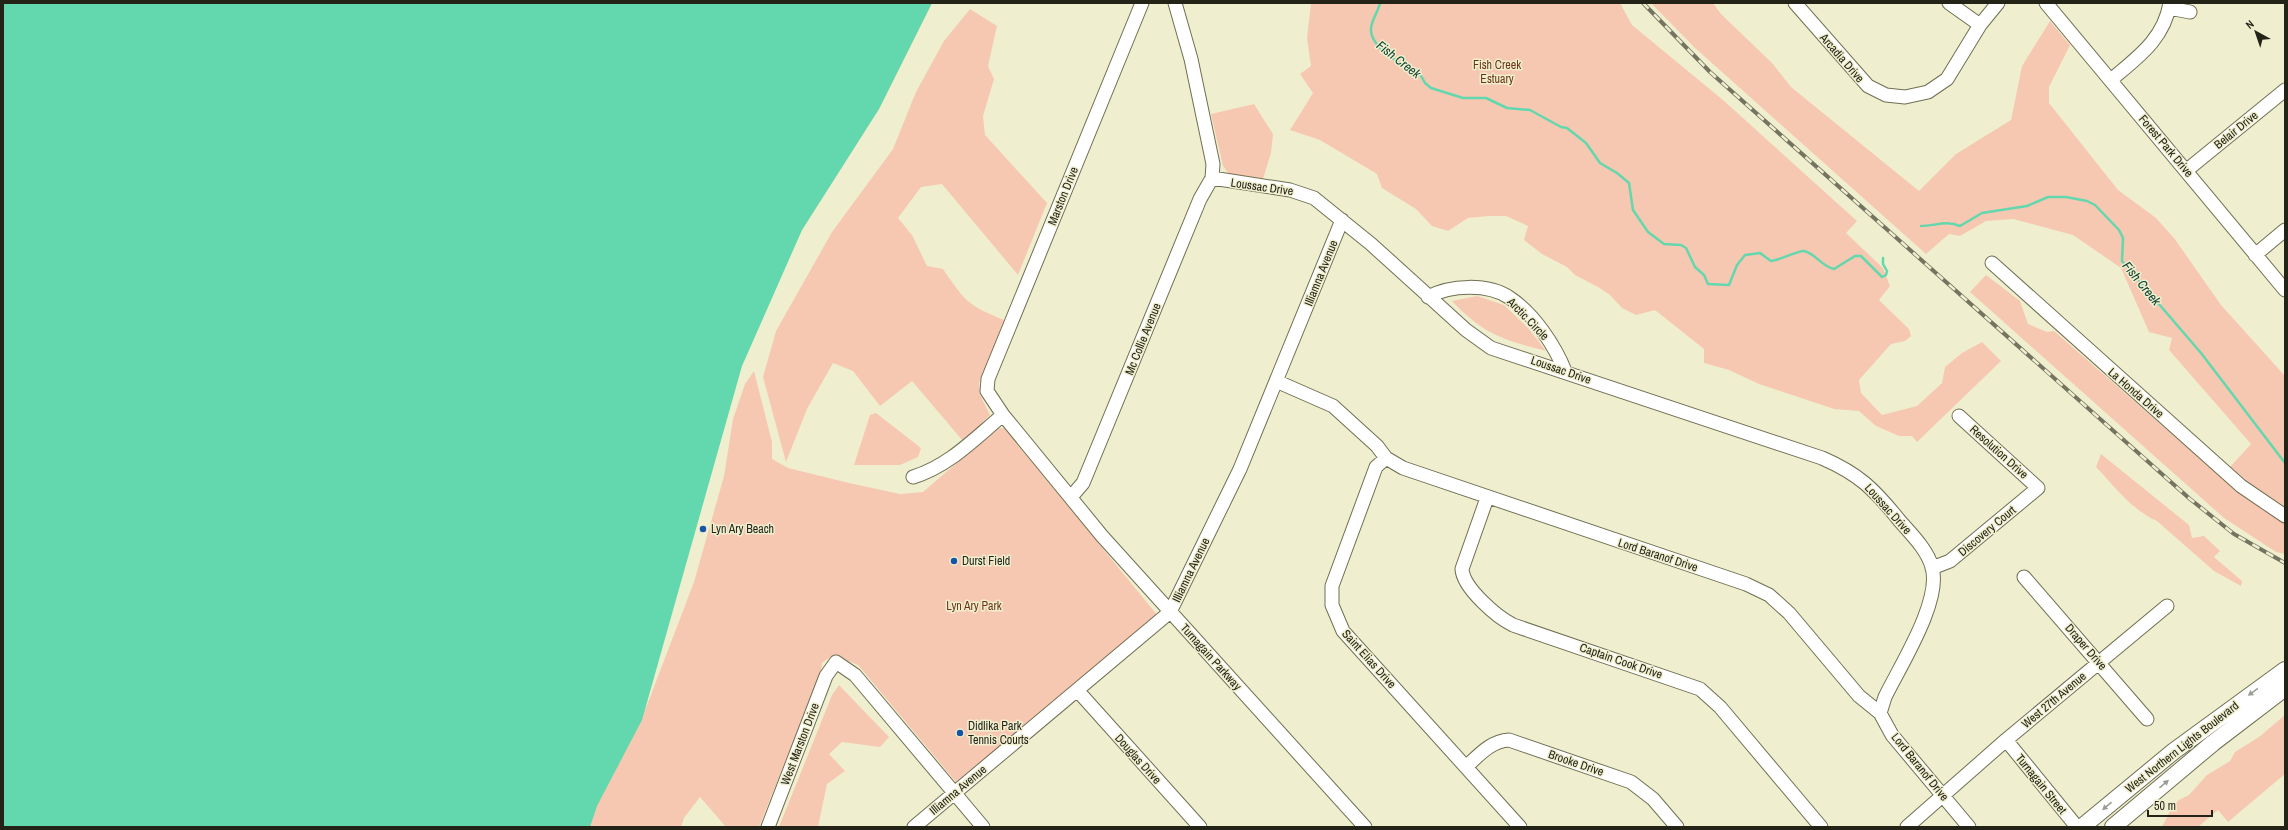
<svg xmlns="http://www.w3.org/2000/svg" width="2288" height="830" viewBox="0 0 2288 830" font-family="'Archivo Narrow',sans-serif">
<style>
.green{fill:#f7c8b1}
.water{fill:#63d7ad}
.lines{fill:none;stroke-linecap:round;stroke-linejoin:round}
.stream{stroke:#63d7ad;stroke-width:2.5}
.minor-casing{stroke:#706f53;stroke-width:15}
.major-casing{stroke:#706f53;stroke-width:18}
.minor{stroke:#fff;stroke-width:13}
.major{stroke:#fff;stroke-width:16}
.rail-casing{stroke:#757461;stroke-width:4}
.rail{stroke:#efefcf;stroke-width:2.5;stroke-dasharray:8;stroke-linecap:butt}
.oneway{fill:#9c9c97}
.poi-dot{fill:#1555a5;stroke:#efefcf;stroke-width:1.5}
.labels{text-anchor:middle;stroke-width:3;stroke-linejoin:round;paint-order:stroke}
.street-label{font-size:12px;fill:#242318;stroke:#efefcf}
.park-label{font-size:12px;fill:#6d3514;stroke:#efefcf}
.poi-label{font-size:12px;fill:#242318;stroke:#efefcf;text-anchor:start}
.water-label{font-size:13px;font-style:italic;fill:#0e4231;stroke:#efefcf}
</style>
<rect width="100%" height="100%" fill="#efefcf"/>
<path class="green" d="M932,3L879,109L802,230L739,365L644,713L694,582L724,476L733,419L745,384L754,371L772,442V459L788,468L849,483L900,494L923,492L996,429L1004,428L1158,616L956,782L858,665L833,655L822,663L821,673L759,827H726L700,797L684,818L681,827H240Z
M1311,3H1620L1632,25L1723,100L1857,221L1846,233L1883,268L1890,286L1879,300L1909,329L1911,336L1905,341L1891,344L1859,380L1861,393L1882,415L1917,406L1942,383L1945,367L1962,353L1982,342L2001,361L1917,442L1912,436H1899L1876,426L1859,411L1834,409L1759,384L1729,370L1704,363V349L1655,310L1636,315L1622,308L1610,295L1598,287L1575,275L1567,267L1542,254L1524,240L1528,226L1506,216H1489L1468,218L1448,231L1432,226L1416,209L1382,188L1377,174L1320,140L1290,130L1313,93L1300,74L1311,66L1307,38Z
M1651,3H1713L1721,14L1772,63L1791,87L1919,191L1956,154L2011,120L2022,66L2050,21L2070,45L2049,87V103L2118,190L2156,218L2174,238L2221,305L2285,376V507L2268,498L2230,467L2251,444L2169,350L2172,338L2149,332L2121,268L2073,235L2013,219L1986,221L1960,236L1949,234L1926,254L1695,48Z
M970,9L997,26L988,66L994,79L983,116L985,135L1047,203L1018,275L942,184L921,187L898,218L912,235L927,266L943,269C965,301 967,305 1004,320L979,383L980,395L990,415L963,441L912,381L880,406L853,371L833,363L807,409L786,462L763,377L776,331L832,232L893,149L916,92L944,41Z
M1254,104L1273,134L1271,153L1263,179L1231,177L1223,166L1211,114Z
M1986,275L2020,301L2028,324L2047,332L2054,331L2231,486L2285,522V554L2276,552L2224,518L1970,292Z
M1477,296L1504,305L1529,329L1546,351C1503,340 1483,334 1452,301Z
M876,413L921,448L918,457L900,465H854L870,415Z
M2101,454L2189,525L2192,538L2204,536L2220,551L2214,557L2242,581L2241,586L2214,571L2157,521C2133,511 2114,486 2096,467Z
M839,685L889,737L880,747L842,742L829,754L845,771L827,784L818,827H779L832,695Z
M2285,715V774L2228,822L2218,810L2198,827H2162L2172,807L2179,800L2189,795L2207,775L2230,761L2235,752L2259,737Z"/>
<path class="water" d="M3,3H932L879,109L802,230L742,366L642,720L597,806L590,827H3Z"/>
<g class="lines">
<path class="stream" d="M1380,3C1378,12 1371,21 1371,29C1370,49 1405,66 1420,74L1425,83L1431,88L1463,98H1486L1507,108L1530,110L1561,127L1567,128L1586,143L1600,163L1617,173L1629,183L1633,210L1648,232L1664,244L1681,245L1686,248L1695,267L1704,275L1708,284L1729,285L1737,265L1745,255L1760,253L1771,261C1780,260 1799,250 1804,251C1815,253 1821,266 1834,269L1855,256H1861L1882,277L1886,275L1887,271L1883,264V258
M1921,226C1935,226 1946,220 1960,226L1982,213L2027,206L2048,197H2066L2087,201L2095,205L2119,230L2123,238L2122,261L2201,353L2285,463"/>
<g class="minor-casing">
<path id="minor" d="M1142,3L988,379L987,391L1003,415L1102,536L1365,827
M1795,3L1868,86L1886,95L1905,97L1928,92L1947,79L1980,25L1998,3
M1949,3L1980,25
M2046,3L2285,290
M2169,8L2190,12
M2112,79C2138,57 2164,39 2170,3
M2187,170L2285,90
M1212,178L1290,190L1314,198L1371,244L1466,330L1491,348L1822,458C1859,474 1874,489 1899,520C1911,534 1927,549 1932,567C1942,601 1900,666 1885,697L1880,713
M2255,255L2285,230
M1992,263L2241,486L2285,516
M1428,297C1450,285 1488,283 1510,298C1534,314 1555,346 1565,371
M1276,381L1333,406L1377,446L1386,458L1403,468L1746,584L1769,595L1789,613L1859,696L1880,713L1892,735L1969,827
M1386,458L1376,467L1332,586V605L1343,631L1520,827
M913,477C949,466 974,439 1003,415
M1071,497L1083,483L1200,199L1212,178L1213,164L1191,59L1175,3
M1487,498L1462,569C1463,588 1497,617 1513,625L1700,689L1720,707L1821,827
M1932,568L1950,561L2038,488L1959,416
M2024,577L2147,719
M1077,690L1200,827
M2006,740L2077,827
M1466,767C1479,755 1491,741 1509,740L1631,782L1653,799L1677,827
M768,827L826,676L836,662L855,675L983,827
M914,827L1170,612L1240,469L1342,220
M1907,827L2006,740L2167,606"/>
</g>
<g class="major-casing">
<path id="major" d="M2082,827L2174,751L2285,670
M2113,827L2213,743L2285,688"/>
</g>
<use href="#minor" class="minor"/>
<use href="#major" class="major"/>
<g class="rail-casing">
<path id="rail" d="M1643,3L1710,72L2190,499L2234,534L2285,563"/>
</g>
<use href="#rail" class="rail"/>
</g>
<defs><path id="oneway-solid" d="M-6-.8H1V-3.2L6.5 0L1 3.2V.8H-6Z"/></defs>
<g class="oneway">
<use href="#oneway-solid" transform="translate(2253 692) rotate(144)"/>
<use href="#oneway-solid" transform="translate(2164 784) rotate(-40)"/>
<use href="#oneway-solid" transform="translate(2107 806) rotate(140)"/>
</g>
<g class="poi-dot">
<circle cx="703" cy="529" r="4"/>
<circle cx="954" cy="561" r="4"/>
<circle cx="960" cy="733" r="4"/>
</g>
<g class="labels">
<g class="street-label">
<text transform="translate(1842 58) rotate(49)" y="4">Arcadia Drive</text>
<text transform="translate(2236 130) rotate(-39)" y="4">Belair Drive</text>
<text transform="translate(2166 146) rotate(50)" y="4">Forest Park Drive</text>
<text transform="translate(1262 187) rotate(8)" y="4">Loussac Drive</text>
<text transform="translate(1063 196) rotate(-68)" y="4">Marston Drive</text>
<text transform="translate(1321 273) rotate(-68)" y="4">Illiamna Avenue</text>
<text transform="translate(1528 319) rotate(46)" y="4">Arctic Circle</text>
<text transform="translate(1143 339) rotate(-68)" y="4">Mc Collie Avenue</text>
<text transform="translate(1561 370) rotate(19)" y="4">Loussac Drive</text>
<text transform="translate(2136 393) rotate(41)" y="4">La Honda Drive</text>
<text transform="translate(1999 452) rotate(42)" y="4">Resolution Drive</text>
<text transform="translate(1888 509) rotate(48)" y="4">Loussac Drive</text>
<text transform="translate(1987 531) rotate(-40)" y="4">Discovery Court</text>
<text transform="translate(1658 555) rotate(18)" y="4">Lord Baranof Drive</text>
<text transform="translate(1191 570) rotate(-64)" y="4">Illiamna Avenue</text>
<text transform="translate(2086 647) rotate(49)" y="4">Draper Drive</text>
<text transform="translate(1211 657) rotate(48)" y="4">Turnagain Parkway</text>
<text transform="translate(1369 659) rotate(48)" y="4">Saint Elias Drive</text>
<text transform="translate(1621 661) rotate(19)" y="4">Captain Cook Drive</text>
<text transform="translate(2054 700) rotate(-40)" y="4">West 27th Avenue</text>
<text transform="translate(800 744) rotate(-69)" y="4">West Marston Drive</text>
<text transform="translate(2182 747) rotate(-38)" y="4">West Northern Lights Boulevard</text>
<text transform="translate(1138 759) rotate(48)" y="4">Douglas Drive</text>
<text transform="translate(1576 763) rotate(19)" y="4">Brooke Drive</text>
<text transform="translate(1920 767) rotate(51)" y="4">Lord Baranof Drive</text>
<text transform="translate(2041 784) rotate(51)" y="4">Turnagain Street</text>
<text transform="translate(958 790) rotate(-40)" y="4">Illiamna Avenue</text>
</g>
<g class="park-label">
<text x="1497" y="69">Fish Creek<tspan x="1497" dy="14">Estuary</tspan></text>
<text x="974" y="610">Lyn Ary Park</text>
</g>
<g class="poi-label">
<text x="711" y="533">Lyn Ary Beach</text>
<text x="962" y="565">Durst Field</text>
<text x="968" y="730">Didlika Park<tspan x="968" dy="14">Tennis Courts</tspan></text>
</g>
<g class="water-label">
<text transform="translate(1399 59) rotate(38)" y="5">Fish Creek</text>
<text transform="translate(2142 283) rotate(51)" y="5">Fish Creek</text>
</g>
</g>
<rect width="2288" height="830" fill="none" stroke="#242318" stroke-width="8"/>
<g transform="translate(2256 32) rotate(320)" stroke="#efefcf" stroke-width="3" paint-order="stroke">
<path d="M0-3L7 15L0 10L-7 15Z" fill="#242318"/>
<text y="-6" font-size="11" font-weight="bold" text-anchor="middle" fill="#242318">N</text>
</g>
<path d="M2148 810v6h64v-6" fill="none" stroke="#242318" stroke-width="2"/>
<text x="2154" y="810" font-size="12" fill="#242318" stroke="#efefcf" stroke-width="3" paint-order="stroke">50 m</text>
</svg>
